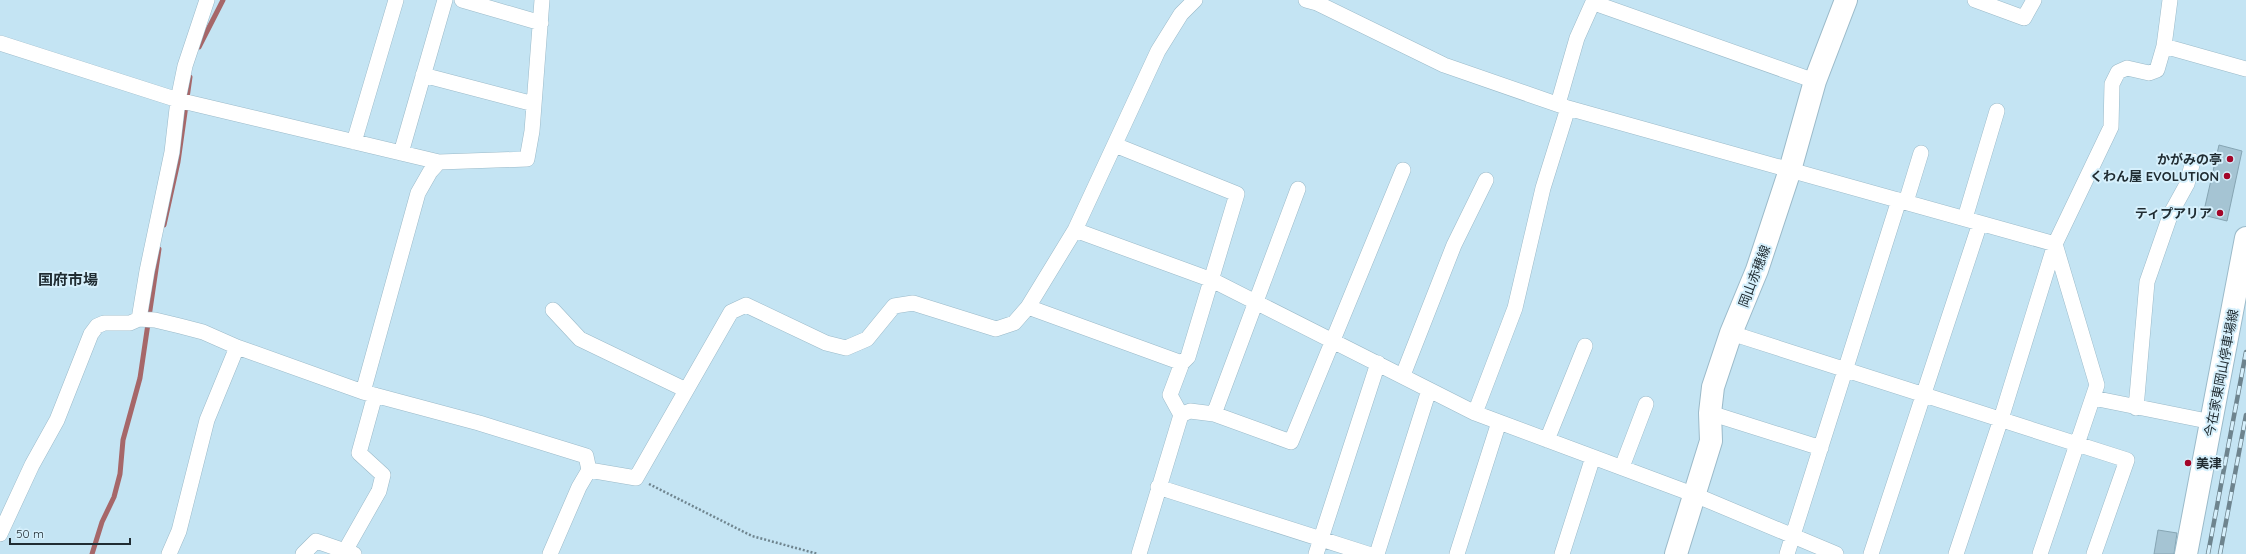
<svg xmlns="http://www.w3.org/2000/svg" width="2246" height="554" viewBox="0 0 2246 554" font-family="Quicksand,'Noto Sans JP',sans-serif">
<style>
.lines{fill:none;stroke-linecap:round;stroke-linejoin:round}
.stream{stroke:#a66769;stroke-width:5}
.building{fill:#a5c4d3;stroke:#86a5b3}
.street-casing{stroke:#9bbac9;stroke-width:16}
.secondary-casing{stroke:#9bbac9;stroke-width:24}
.primary-casing{stroke:#9bbac9;stroke-width:24}
.path{stroke:#6f858f;stroke-width:2.5;stroke-dasharray:2 2;stroke-linecap:butt}
.street{stroke:#fff;stroke-width:15}
.secondary{stroke:#fff;stroke-width:22}
.primary{stroke:#fff;stroke-width:22}
.rail-casing{stroke:#6e848e;stroke-width:4.5}
.rail{stroke:#d6f0fc;stroke-width:3;stroke-dasharray:9;stroke-linecap:butt}
.poi-dot{fill:#a30528;stroke:#d6f0fc;stroke-width:1.5}
.labels{text-anchor:middle;stroke-width:4;stroke-linejoin:round;paint-order:stroke}
.poi-label{font-size:13px;font-weight:bold;fill:#202c32;stroke:#d6f0fc;text-anchor:end}
.street-label{font-size:13px;fill:#202c32;stroke:#d6f0fc}
.quarter-label{font-size:15px;font-weight:bold;fill:#202c32;stroke:#d6f0fc}
</style>
<rect width="100%" height="100%" fill="#c4e4f3"/>
<g class="lines">
<path class="stream" d="M199,47L223,0
M164,225L178,162L190,77
M92,554L102,522L114,497L120,474L123,440L140,378L159,249"/>
</g>
<path class="building" d="M2219,145L2242,151L2227,221L2203,215Z
M2158,530L2177,533L2174,554H2154Z"/>
<g class="lines">
<g class="street-casing">
<path id="street" d="M462,0L541,23
M1306,0L1317,3L1444,65L1568,108L2055,244L2001,419L1956,554
M1975,0L2024,18L2034,0
M1594,3L1815,81
M0,43L178,100L439,162L527,159L532,131L542,0
M2164,46L2170,0
M423,75L534,104
M1558,104L1577,38L1594,0
M354,142L396,0
M1115,145L1237,194L1188,357L1182,363
M401,153L445,0
M1906,202L1921,153
M1965,218L1997,111
M1075,230L1212,280L1475,413L1695,495L1836,554
M1028,307L1182,363L1170,395L1181,415
M553,310L580,339L686,390
M139,319L147,271L172,152L178,100L185,66L207,0
M1731,333L2127,460L2094,554
M1403,375L1454,245L1486,180
M363,392L418,193L430,172L439,162
M2093,398L2212,422
M2136,408L2147,282L2171,213L2187,184L2193,161
M1475,413L1515,308L1543,188L1568,108
M1710,413L1821,448
M1214,414L1291,442L1403,170
M1547,440L1585,346
M1622,467L1646,404
M589,470L636,478L731,312L746,305L826,343L846,348L867,339L894,306L913,303L996,329L1014,323L1028,307L1075,230L1158,51L1181,14L1195,0
M1158,487L1368,554
M0,534L32,465L57,420L91,334L97,326L104,323H130L139,319L155,320L180,326L203,332L237,347L363,392L479,423L586,456L589,470L579,487L550,554
M345,551L379,491L383,475L359,453L375,395
M169,554L179,531L207,420L237,347
M303,554L316,541L354,554
M1139,554L1181,415L1190,411L1214,414L1298,189
M1316,554L1378,363
M1377,554L1429,390
M1457,554L1499,422
M1562,554L1593,457
M1787,554L1899,200
M1871,554L1980,223
M2040,554L2097,385L2055,244L2111,127L2112,84L2118,72L2127,68L2149,73L2157,70L2164,46L2246,69"/>
</g>
<g class="secondary-casing">
<path id="secondary" d="M2186,554L2246,238"/>
</g>
<g class="primary-casing">
<path id="primary" d="M1676,554L1711,441L1710,413L1713,387L1731,333L1757,270L1790,170L1815,81L1846,0"/>
</g>
<path class="path" d="M649,484L752,536L818,554"/>
<use href="#street" class="street"/>
<use href="#secondary" class="secondary"/>
<use href="#primary" class="primary"/>
<g class="rail-casing">
<path id="rail" d="M2208,554L2246,352
M2220,554L2246,415"/>
</g>
<use href="#rail" class="rail"/>
</g>
<g class="poi-dot">
<circle cx="2230" cy="159" r="4"/>
<circle cx="2227" cy="176" r="4"/>
<circle cx="2220" cy="213" r="4"/>
<circle cx="2188" cy="463" r="4"/>
</g>
<g class="labels">
<g class="poi-label">
<text x="2222" y="164">かがみの亭</text>
<text x="2219" y="181">くわん屋 EVOLUTION</text>
<text x="2212" y="218">ティプアリア</text>
<text x="2196" y="468" text-anchor="start">美津</text>
</g>
<g class="street-label">
<text transform="translate(1754 276) rotate(-69)" y="5">岡山赤穂線</text>
<text transform="translate(2221 373) rotate(-79)" y="5">今在家東岡山停車場線</text>
</g>
<g class="quarter-label">
<text x="68" y="285">国府市場</text>
</g>
</g>
<path d="M10 538v6h120v-6" fill="none" stroke="#202c32" stroke-width="2"/>
<text x="16" y="538" font-size="12" fill="#202c32" stroke="#d6f0fc" stroke-width="3" paint-order="stroke">50 m</text>
</svg>
